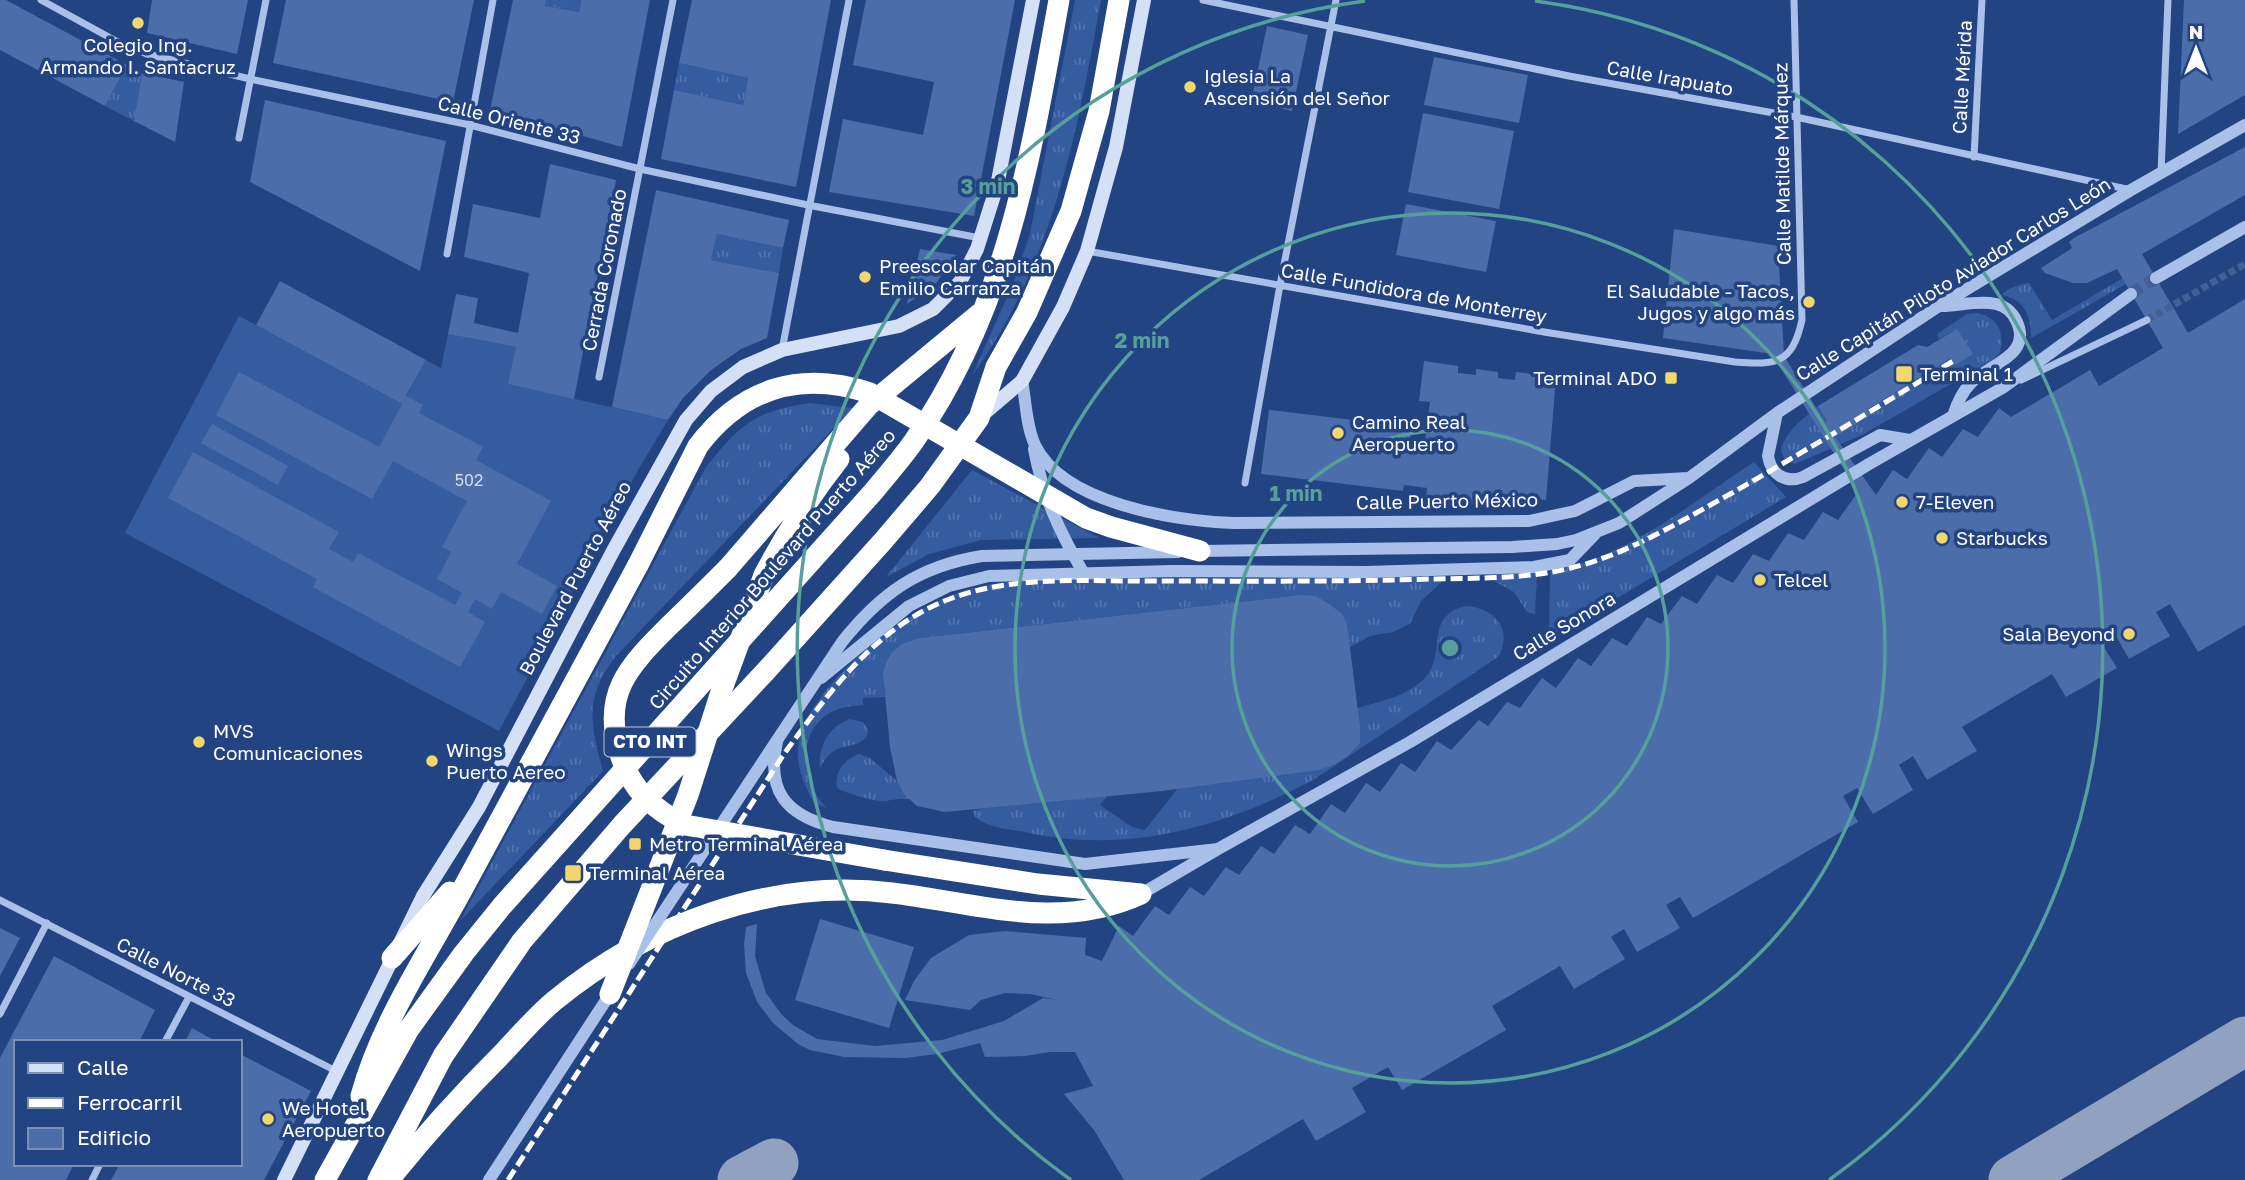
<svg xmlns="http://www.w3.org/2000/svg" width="2245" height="1180" viewBox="0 0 2245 1180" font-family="'Golos Text',sans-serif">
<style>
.grass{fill:url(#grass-tufts)}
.garden{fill:#365ca0}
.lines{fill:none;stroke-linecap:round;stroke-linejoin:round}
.taxiway{stroke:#90a2c0;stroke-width:49}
.building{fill:#4b6eab}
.minor-tunnel{stroke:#436095;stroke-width:7;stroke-dasharray:7 3.5;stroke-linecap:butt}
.tertiary-tunnel{stroke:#436095;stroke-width:12;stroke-dasharray:12 6;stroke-linecap:butt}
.minor{stroke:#a9c0e8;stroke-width:7}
.tertiary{stroke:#a9c0e8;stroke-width:12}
.secondary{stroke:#d3e0f6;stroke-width:14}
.motorway{stroke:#fff;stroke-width:21}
.rail{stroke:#fff;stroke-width:5;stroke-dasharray:12 5;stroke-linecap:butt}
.tertiary-bridge{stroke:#a9c0e8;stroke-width:12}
.motorway-bridge{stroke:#fff;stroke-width:21}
.ring{fill:none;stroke:#579f9a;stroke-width:3.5}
.poi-dot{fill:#f4d76b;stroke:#224482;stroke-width:2.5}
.labels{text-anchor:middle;stroke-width:7;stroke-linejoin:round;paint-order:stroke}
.number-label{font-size:16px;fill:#d2dbea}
.shield{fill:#224482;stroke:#bdc7da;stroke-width:2}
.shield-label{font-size:18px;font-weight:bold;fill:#fff}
.poi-label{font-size:19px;fill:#fff;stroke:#224482;text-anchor:start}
.street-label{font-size:19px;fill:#fff;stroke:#224482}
.centre{fill:#579f9a;stroke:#224482;stroke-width:3.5}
.ring-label{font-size:21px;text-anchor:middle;font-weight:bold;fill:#579f9a;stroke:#224482;stroke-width:7;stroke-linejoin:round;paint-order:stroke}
</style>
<defs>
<pattern id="grass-tufts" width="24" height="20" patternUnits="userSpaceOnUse" patternTransform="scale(1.75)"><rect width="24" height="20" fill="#365ca0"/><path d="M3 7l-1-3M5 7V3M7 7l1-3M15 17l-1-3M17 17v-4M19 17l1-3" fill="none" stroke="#5474ae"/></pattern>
</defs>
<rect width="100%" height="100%" fill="#224482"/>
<path class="grass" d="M546,0H581L579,12L545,6Z
M1075,0H1101C1077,134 1053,263 972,376L1013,284L1030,234Z
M679,63L748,78L743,105L674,90Z
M127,65L142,73L134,121L105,106Z
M717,234L783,248L779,273L711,260Z
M2123,278L2126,284L2031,338C2031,317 2025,299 2002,295C2008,287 2020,285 2029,283L2052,320Z
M1977,313C1998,317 2005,333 2000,352L1994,359L1862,435L1795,464L1785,460L1781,451C1785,431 1803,419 1818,406L1837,436L1871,415L1868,409L1951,358L1972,354L1957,329L1939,339L1937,334L1967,314Z
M809,403L853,408L616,656C584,697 590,724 603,771L460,921L706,467C740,424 754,412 809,403Z
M1754,462L1786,497L1549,639L1550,570C1621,562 1694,501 1754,462Z
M972,470L1099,538L981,540L929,554L886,577Z
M1537,572L1535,614L1527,612L1514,592L1487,577L1488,574Z
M1441,577L1444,580L1421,601L1410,624L1393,632L1370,636L1350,647C1346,613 1335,598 1300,595L920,638C885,655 881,657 885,697L863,698V705C853,706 845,706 836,710C795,727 799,782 827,808L814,803C805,786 796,767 798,747C806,687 903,612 957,593C982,584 1010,582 1036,579Z
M1466,606C1495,608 1514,630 1498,657L1313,780C1224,827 1125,855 1025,832C1009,829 988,828 975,817L973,811L985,808L1107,796L1100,805L1132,827L1145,830L1178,788L1336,764L1348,756L1359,743L1358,708C1381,701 1405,697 1423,680C1449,655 1422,616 1466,606Z
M850,719L863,722L868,730L867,736C857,749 843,743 831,753C826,757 823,763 820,768C818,745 829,727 850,719Z
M859,754L870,758L897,781L909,799C900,799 894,799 887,801C878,803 845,793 837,788C834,772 845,759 859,754Z"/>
<path class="garden" d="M239,316L402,404L426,360L441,368L448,334L516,347L509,384L668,420L638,470L499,731L125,533Z"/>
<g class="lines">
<path class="taxiway" d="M742,1180L774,1163
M2013,1180L2245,1041"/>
</g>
<path class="building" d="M0,0H6L127,65L105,106L0,50Z
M152,0H248L237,54L147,33Z
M286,0H474L453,102L273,63Z
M513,0H546L545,6L579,12L581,0H650L622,147L490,110Z
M692,0H831L796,187L661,159L674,90L743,105L748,78L679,63Z
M866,0H1015L974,216L829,192L843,119L923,135L934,82L853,65Z
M2184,0H2245V95L2178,134Z
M1267,26L1308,35L1292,111L1251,102Z
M1434,57L1528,75L1519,123L1424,105Z
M142,73L184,82L175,142L134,121Z
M265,100L446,141L420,271L250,182Z
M1423,113L1514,131L1499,209L1408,192Z
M2245,147V195L2142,254L2188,333L2245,299V625L2198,652L2170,604L2156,612L2170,636L2129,659L2116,636L2102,644L2117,668L2066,697L2052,674L1962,727L1977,751L1973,753L1927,780L1913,756L1899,765L1913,790L1873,814L1857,788L1843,796L1858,822L1693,918L1680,897L1666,905L1680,928L1637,952L1624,929L1611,937L1625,959L1574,989L1560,966L1492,1006L1506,1030L1402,1090L1388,1067L1352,1088L1366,1112L1316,1141L1303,1119L1199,1180H1124L1094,1130L1064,1094L1093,1086L1075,1052H1050L1025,1056L985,1057L980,1043L937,1054L906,1058L844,1057L810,1050L798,1044L773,1023L757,1002L746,973L744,944L746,927L757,924L755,956L766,993L782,1015L793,1025L817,1039L875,1046L942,1040L1004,1021L1043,998L1057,1000L1030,994L1005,993L981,1000L970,1010L905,1000L914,981L931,958L969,935L1005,931L1086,938L1085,955L1102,961L1119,926L1133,936L1155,906L1169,915L1190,887L1204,896L1226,867L1239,875L1261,846L1274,854L1295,825L1310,834L1331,804L1345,813L1366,783L1380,792L1401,763L1415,772L1437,741L1451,750L1479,720L1488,726L1507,702L1520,708L1542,678L1556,688L1578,658L1591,666L1612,638L1627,646L1647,617L1661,624L1682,596L1697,604L1717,575L1733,583L1753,554L1769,561L1788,533L1804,540L1823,512L1838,520L1858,492L1772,354L1663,338L1674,229L1778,246L1784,356L1825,422L1827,421L1818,406L1918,345L1927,347L1957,329L1973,354L1955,365L1951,358L1868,409L1871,415L1835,437L1876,495L1893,470L1907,479L1929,448L1942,457L1963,429L1978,437L1999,408L2011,417L2090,370L2099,386L2163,348L2117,269L2087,283H2073L2045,273L2041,268L2072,248L2069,242L2074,238Z
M550,164L616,180L574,399L508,384L516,347L448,334L456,294L478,298L474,323L518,333L529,273L464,257L473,204L540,218Z
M656,190L789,220L783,248L717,234L711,260L779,273L767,338L741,349L710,371L683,398L668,420L612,407Z
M1406,204L1496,221L1486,272L1396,255Z
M920,249L956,255L936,283L907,304Z
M280,281L426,360L406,396L423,405L419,413L483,447L476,460L551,501L517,564L557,586L542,614L501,592L492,609L475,599L468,612L485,622L460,667L313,587L317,579L168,498L193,452L339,532L329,549L353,562L358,553L455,605L462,593L437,579L451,552L442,547L467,501L393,461L372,499L216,415L239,372L379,447L402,404L256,325Z
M1424,361L1458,366V373L1476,375V369L1498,372V378L1515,380L1516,372L1556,377L1546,500L1508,496L1507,508L1426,499L1427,488L1404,485L1403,491L1261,474L1269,410L1412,427L1410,439L1425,440L1430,402L1419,401Z
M212,424L288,466L278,485L201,443Z
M1300,595L1316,596L1330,604L1342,614L1347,624L1360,727V743L1348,756L1336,764L1319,770L1162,791L945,812L917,806L904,794L897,781L890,747L883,673L886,662L893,651L904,643L920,638Z
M820,919L914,947L889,1028L795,1000Z
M0,928L20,938L0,976Z
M54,956L155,1010L139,1042H16V1164H74L66,1180H0V1058Z
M192,1028L217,1042H185Z
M240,1054L311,1091L264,1180H111L120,1164H240Z"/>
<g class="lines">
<path class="minor-tunnel" d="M2147,320L2245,264"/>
<path class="tertiary-tunnel" d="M2131,294L2156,278"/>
<path class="minor" d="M41,0L116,41L147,54L250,79L470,125L640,169L808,205L980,238
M1203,0L1569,76L1796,117L2131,190
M239,138L266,0
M1974,157L1982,0
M2161,173L2168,0
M1087,251L1544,332L1735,362C1777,365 1792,364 1802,320L1794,0
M447,254L493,0
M782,350L849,0
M599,377L673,0
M2021,380L2147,320
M1245,483L1280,285L1336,0
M0,900L338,1072
M0,1014L47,923
M165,1042L189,997
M92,1180L100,1164"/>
<path class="tertiary" d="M2156,278L2245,227
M1942,306C1960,306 1978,300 1996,304C2005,306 2012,312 2016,320C2034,356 1988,364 1971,383C1962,392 1957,403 1953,416
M1022,381C1026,401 1026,426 1035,445C1063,504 1176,521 1234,523L1529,521L1575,511L1634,481L1688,478
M1777,413L1768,456C1771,474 1785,484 1803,477L1880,435L1910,440
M1034,449C1043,496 1059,531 1083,572
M1200,551L1512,547L1557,544L1576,540L1619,523L1689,478L1777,413L1939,306L2131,190L2245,125
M821,678L909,606L949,586L989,576L1172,571L1365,572L1534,567L1570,560L1595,534
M777,742C766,791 786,815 833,827L1085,864L1218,849
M1141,894L1218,849L1410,742L1869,464L2004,387L2131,294
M489,1180L610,994"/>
<path class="secondary" d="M980,417L1022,381L1063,307L1087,251L1116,147L1144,0
M284,1180L423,896L479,807L613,551L686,420L711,391L743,367L782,350L899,326L933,309L960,282L977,249L997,186L1033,0"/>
<path class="motorway" d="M728,568L869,405L979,314
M764,575C786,533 810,496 839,459
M884,860L1038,884L1141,894
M392,958L450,892
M361,1096C380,1025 426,956 461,892C521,783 580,674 638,565
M325,1180L409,1029L464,953L502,906L874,491C888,474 902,458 914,441C1007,308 1031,155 1059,0
M378,1180L443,1056L522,941L622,825L765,672L883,541L930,486L979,418L996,367L1027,312L1071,211L1099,111L1119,0
M389,1180C424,1136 462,1094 502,1054C519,1036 535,1017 554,1001C648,924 770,878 892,893C977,903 1059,932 1141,894"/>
<path class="rail" d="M508,1180L784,754C825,698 866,640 929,608C995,575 1068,581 1139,581C1237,581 1334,582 1432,579C1476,578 1524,579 1567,569C1627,555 1679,522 1732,493C1807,450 1881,405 1955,360"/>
<path class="tertiary-bridge" d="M629,964L842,642C881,593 919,566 982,556L1178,552"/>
<path class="motorway-bridge" d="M638,565L698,446C742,388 801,370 870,393L1086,518L1111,527L1200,551
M728,568C709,587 690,606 670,625C629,666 600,694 621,757C632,790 654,810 685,825L884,860
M610,994L688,795L721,692L764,575"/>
</g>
<g class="ring">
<circle cx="1450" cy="648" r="218"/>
<circle cx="1450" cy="648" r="435"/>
<path d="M1071 1180A653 653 0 0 1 1365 1M1535 1A653 653 0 0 1 1829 1180"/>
</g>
<g class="poi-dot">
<circle cx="138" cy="23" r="7"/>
<circle cx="1190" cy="87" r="7"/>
<circle cx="865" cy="277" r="7"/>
<circle cx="1809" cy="302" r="7"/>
<rect x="1895" y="365" width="18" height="18" rx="3.5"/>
<rect x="1664" y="371" width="14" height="14" rx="3.5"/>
<circle cx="1338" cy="433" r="7"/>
<circle cx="1902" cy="502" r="7"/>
<circle cx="1942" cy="538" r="7"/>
<circle cx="1760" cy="580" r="7"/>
<circle cx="2129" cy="634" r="7"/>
<circle cx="199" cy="742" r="7"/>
<circle cx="432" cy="761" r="7"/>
<rect x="628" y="837" width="14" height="14" rx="3.5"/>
<rect x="564" y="864" width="18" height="18" rx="3.5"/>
<circle cx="268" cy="1119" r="7"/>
</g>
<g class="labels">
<g class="number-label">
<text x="469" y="486">502</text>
</g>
<rect class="shield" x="604.5" y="727.5" width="91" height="29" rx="5"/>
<g class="shield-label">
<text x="650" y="748">CTO INT</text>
</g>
<g class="poi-label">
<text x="138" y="52" text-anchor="middle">Colegio Ing.<tspan x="138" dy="22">Armando I. Santacruz</tspan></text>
<text x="1204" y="83">Iglesia La<tspan x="1204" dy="22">Ascensión del Señor</tspan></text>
<text x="879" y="273">Preescolar Capitán<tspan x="879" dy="22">Emilio Carranza</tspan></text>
<text x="1795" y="298" text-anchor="end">El Saludable - Tacos,<tspan x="1795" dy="22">Jugos y algo más</tspan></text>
<text x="1920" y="381">Terminal 1</text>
<text x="1657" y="385" text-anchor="end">Terminal ADO</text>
<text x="1352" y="429">Camino Real<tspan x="1352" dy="22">Aeropuerto</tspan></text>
<text x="1916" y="509">7-Eleven</text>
<text x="1956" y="545">Starbucks</text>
<text x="1774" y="587">Telcel</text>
<text x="2115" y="641" text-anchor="end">Sala Beyond</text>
<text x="213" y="738">MVS<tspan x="213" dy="22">Comunicaciones</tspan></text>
<text x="446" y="757">Wings<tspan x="446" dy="22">Puerto Aereo</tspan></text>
<text x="649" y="851">Metro Terminal Aérea</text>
<text x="589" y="880">Terminal Aérea</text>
<text x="282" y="1115">We Hotel<tspan x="282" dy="22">Aeropuerto</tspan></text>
</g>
<g class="street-label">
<text transform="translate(1962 77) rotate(-87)" y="7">Calle Mérida</text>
<text transform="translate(1670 78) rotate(10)" y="7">Calle Irapuato</text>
<text transform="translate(509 120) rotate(14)" y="7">Calle Oriente 33</text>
<text transform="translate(1782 164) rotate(-91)" y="7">Calle Matilde Márquez</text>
<text transform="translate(604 270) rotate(-79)" y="7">Cerrada Coronado</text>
<text transform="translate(1953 279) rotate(-32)" y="7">Calle Capitán Piloto Aviador Carlos León</text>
<text transform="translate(1414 293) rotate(10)" y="7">Calle Fundidora de Monterrey</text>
<text transform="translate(1447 501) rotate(-1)" y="7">Calle Puerto México</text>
<text transform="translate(772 569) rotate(-49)" y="7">Circuito Interior Boulevard Puerto Aéreo</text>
<text transform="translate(575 578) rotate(-62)" y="7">Boulevard Puerto Aéreo</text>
<text transform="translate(1564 626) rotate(-31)" y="7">Calle Sonora</text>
<text transform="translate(176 972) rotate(27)" y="7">Calle Norte 33</text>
</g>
</g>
<circle cx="1450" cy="648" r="10" class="centre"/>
<g class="ring-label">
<text x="988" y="194">3 min</text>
<text x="1142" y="348">2 min</text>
<text x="1296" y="501">1 min</text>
</g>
<rect x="14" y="1040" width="228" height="126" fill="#224482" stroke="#7a8fb4" stroke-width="2"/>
<rect x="28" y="1063" width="35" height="10" fill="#d3e0f6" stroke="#7a8fb4" stroke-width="2"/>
<text x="77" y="1075" font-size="21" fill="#ffffff">Calle</text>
<rect x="28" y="1098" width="35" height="10" fill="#ffffff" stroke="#7a8fb4" stroke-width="2"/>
<text x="77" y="1110" font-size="21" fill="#ffffff">Ferrocarril</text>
<rect x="28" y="1128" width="35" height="21" fill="#4b6eab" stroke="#7a8fb4" stroke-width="2"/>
<text x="77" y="1145" font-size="21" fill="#ffffff">Edificio</text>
<g transform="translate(2196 49)" stroke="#224482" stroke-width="5" paint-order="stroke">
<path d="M0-5L12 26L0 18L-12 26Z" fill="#ffffff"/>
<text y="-10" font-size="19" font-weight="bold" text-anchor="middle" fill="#ffffff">N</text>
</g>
</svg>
